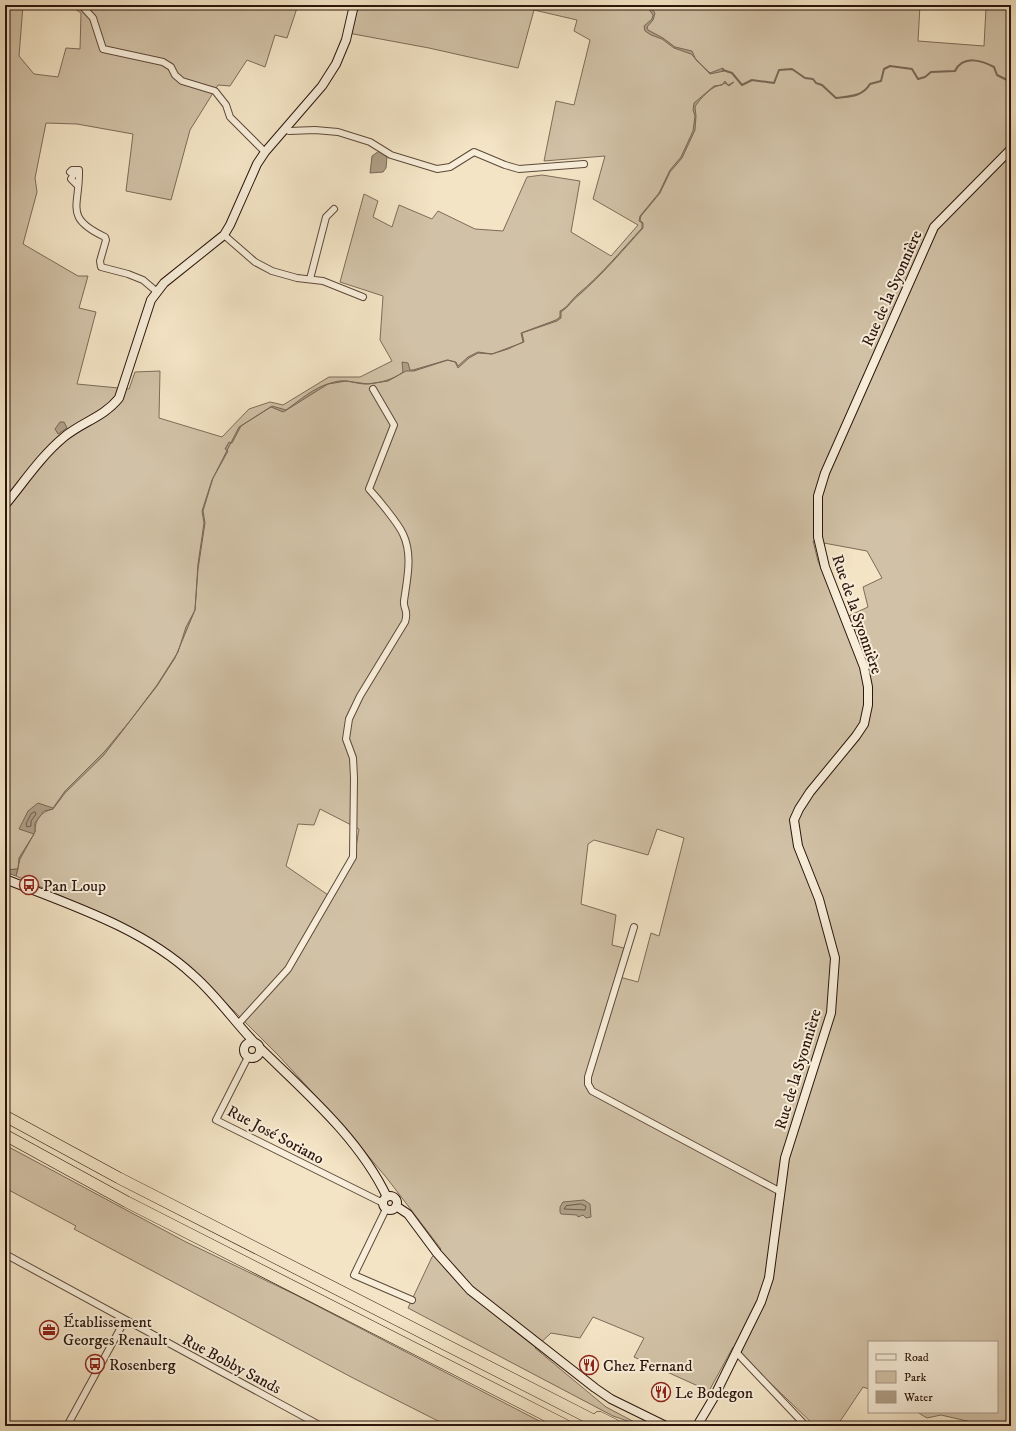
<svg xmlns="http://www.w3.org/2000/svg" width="1016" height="1431" viewBox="0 0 1016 1431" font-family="'IM FELL DW Pica',serif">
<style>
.green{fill:#d1c1a6;stroke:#7e6b59;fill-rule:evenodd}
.water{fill:#af9e86;stroke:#7a6755}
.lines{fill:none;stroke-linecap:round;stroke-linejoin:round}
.shore{stroke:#6d5a49;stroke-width:1}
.stream{stroke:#7a6755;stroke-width:2}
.street-casing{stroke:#5d493a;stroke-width:8}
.secondary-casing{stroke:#2b150c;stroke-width:10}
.highway-casing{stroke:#2b150c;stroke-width:12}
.street{stroke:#f7edd9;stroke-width:6}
.secondary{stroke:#f7edd9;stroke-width:8}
.highway{stroke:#f3e4c5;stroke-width:11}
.labels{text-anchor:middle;stroke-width:4;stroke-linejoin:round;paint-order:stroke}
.street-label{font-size:16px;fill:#2b150c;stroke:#f7edd9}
.poi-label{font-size:16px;fill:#2b150c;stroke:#f7edd9;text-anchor:start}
</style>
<rect width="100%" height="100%" fill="#f3e4c5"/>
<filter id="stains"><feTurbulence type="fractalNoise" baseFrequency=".005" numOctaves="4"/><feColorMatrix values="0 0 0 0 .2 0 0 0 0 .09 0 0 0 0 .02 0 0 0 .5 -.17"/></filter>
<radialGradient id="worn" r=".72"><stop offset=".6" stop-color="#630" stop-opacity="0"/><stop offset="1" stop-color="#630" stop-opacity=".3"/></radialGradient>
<path class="green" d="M5,5H23L19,56L34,74L58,77L66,48L80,49L81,13L69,5H298L287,38L275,35L265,67L247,60L230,86L218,85L190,130L171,200L126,191L133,134L77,124L46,123L35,178L37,192L23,244L78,276H88L79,308L96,312L77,384L129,389L135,372L160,371L159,418L222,437L249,409L270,402L283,405L329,377H360L392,361L380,340L383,296L340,282L364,194L378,201L373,217L392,227L399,205L432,219L438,211L475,229L503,231L527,177L542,175L580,181L571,232L611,256L638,225L593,199L605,156L544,161L556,101L574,105L590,40L574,31L577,20L534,10L518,68L429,48L348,33L355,5H920L918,41L984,46L986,8L983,5H1011V1426H978L971,1422L941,1415L927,1418L917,1412H997V1342H869V1389L863,1387L837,1426H815L733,1347L709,1391L634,1357L644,1338L593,1317L580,1338L551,1333L535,1348L606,1407L642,1426L613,1416L408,1308L432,1257L441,1249L386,1177L335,1117L279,1056L219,996L109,917L16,876L18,869L5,870ZM813,541L867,551L882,578L863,587L868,607L842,619L818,561ZM53,809C40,812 35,820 35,832L28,811ZM320,809L359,829L356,847L331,897L286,866L298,824L314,825ZM657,829L684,838L659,936L651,933L638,982L616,976L624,948L612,945L616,915L581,904L588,844L594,840L648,855Z
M5,1145L186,1242L296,1295L549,1426H448L353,1378L74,1229L76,1226L5,1188Z"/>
<path class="water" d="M646,5L650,6L655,13L653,20L647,27L648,30L663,38L675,47L692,51L696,60L710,73L723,68L724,71L710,74L691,54L674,48L662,39L651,35L645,31L644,26L652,19L653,15Z
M725,81L728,85L734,82L729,86L725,83C721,86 717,85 713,88C708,91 698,101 695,107L696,116L695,130L682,158L670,172L660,193L641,216L640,220L643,223V228C622,251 602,275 579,295C572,300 569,307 561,312V318L557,321L522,333L524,342L492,354L478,353L469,358L458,368L455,362L448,360L414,371H406L388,381L368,384L346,381L328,384L285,411L283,412L271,407L239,427L213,478L203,511L205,523L198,569L195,610L175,658L157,686L103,756L65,793L53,809L44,811L35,823V832L20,859L16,876L5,872V870L18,869L19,858L34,834L19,829L28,811L38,803L53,808L65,791L105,751L129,722L157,685L178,652L186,627L195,610L198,564L204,523L202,511L212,480L228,451L225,449L229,442L232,443L241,426L272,406L286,410C299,401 314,387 331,383C346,378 351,383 364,384C376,384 393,380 403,372L402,362L408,363L410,370H413L447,360L456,362L458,366L468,357L478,352L492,354L508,349L523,342L521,333L556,320L560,317V311C568,307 571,300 578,294C601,275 621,251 642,228V223L639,221L640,216L659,193L670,170L681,157L693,131L695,116L693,110L694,103L714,86L722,85Z
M379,151L387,157L386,168L383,172L370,173L372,156Z
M60,422H64L67,428L58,434L55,429Z
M584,1200L590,1204L591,1217L586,1218L583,1215L578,1217L577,1215L561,1214L560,1212V1207L563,1202Z"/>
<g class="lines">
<path class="shore" d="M35,812L36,814L31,821V826L27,827L26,824L31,814Z
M581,1204L586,1206L585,1210L564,1209L566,1206Z"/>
<path class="stream" d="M723,70L732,73L742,85L752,80L774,83L779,70L792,69L805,78L813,79L816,83L822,85L836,98C850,96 862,97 870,84L881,81L884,69L890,66L912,69L918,79L925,77L931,72L955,71C963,55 981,60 994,67L997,75L1011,82"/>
<g class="street-casing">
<path id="street" d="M81,5L93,18L103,49L163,62L171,67L175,75L182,81L215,91L226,105L230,117L265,152
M285,129L289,131L315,130L338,132L370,142L391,155L437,169L450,167L474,152L505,165L519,169L584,164
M77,185L71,179L74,174L70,172L72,170H79C80,207 63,217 105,237L106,240L100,261L101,267L128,274L143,280L156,291
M224,235L255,262L272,271L297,278L323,281L363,297
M310,279L326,217L334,209
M634,927L588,1077V1084L592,1091L779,1191
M239,1023L288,969L353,857L354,778L353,758L346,739L349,719L360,696L405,622C409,609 403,610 404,601C407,579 413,555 403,534C398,523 378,499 369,489L394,425L373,389
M248,1057L216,1120L383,1203
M386,1209L354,1275L412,1300
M5,1254L321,1426
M737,1353L806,1426
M67,1426L125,1320"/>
</g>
<g class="secondary-casing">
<path id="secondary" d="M5,505C24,482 41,456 64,437C82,422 104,417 119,398L151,300L164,283L224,235L230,225L257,164L265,152L322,86L336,64L346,40L354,5
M5,879C70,905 141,927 193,975C216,995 233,1020 254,1042
M244 1050a8 8 0 1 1 16 0a8 8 0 1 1-16 0Z
M260,1048C306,1093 359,1138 387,1197
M383 1203a7 7 0 1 1 14 0a7 7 0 1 1-14 0Z
M396,1206L408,1214L437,1253L470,1290L595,1388L611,1399L666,1426
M697,1426L713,1399L761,1302L769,1278L785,1158L831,1013L835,958L819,899L798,846L794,820L799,809L810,792L856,736L864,724L868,705V687L864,667L825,567L818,537V496L825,473L934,227L1011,149"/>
</g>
<g class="highway-casing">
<path id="highway" d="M5,1116L119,1178L605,1426
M5,1135L127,1202L567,1426
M599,1417L617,1426"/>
</g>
<use href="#street" class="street"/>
<use href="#secondary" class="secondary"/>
<use href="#highway" class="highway"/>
</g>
<defs>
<g id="bus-ring" transform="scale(1)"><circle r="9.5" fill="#f7edd9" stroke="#8f2418" stroke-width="1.5"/><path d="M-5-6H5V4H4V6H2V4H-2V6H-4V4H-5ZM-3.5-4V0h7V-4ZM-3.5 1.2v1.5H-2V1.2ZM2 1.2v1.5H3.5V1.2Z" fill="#8f2418"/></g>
<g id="office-ring" transform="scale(1)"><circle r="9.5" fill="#f7edd9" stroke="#8f2418" stroke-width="1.5"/><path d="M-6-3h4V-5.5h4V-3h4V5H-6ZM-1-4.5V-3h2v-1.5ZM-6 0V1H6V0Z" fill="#8f2418"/></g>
<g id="restaurant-ring" transform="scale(1)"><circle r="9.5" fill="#f7edd9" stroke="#8f2418" stroke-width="1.5"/><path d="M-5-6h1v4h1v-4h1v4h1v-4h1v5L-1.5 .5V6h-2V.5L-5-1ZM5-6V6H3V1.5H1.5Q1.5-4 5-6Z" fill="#8f2418"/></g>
</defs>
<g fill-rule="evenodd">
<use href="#bus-ring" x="29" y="885"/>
<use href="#office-ring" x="49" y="1330"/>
<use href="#bus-ring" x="95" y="1364"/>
<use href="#restaurant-ring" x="589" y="1365"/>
<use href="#restaurant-ring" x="661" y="1392"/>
</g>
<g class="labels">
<g class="street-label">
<text transform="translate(891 288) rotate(-66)" y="6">Rue de la Syonnière</text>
<text transform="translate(858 614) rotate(71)" y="6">Rue de la Syonnière</text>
<text transform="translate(797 1069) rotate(-73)" y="6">Rue de la Syonnière</text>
<text transform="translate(276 1134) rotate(28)" y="6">Rue José Soriano</text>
<text transform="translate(232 1363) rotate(28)" y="6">Rue Bobby Sands</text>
</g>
<g class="poi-label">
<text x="43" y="891">Pan Loup</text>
<text x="63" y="1327">Établissement<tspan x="63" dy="18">Georges Renault</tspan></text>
<text x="109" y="1370">Rosenberg</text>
<text x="603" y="1371">Chez Fernand</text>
<text x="675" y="1398">Le Bodegon</text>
</g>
</g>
<rect width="1016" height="1431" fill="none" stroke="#f3e4c5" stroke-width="20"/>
<rect x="6" y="6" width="1004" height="1419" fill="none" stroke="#2b150c" stroke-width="2"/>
<rect x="10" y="10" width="996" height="1411" fill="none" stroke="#2b150c"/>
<rect x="868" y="1341" width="130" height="72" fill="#f7edd9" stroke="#a59787"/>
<rect x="876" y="1354" width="20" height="6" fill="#f7edd9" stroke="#a59787"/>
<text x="904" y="1361" font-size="12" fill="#2b150c">Road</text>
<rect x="876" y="1371" width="20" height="12" fill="#d1c1a6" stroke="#a59787"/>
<text x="904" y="1381" font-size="12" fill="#2b150c">Park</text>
<rect x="876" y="1391" width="20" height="12" fill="#af9e86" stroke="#a59787"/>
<text x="904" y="1401" font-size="12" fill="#2b150c">Water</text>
<rect width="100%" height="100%" filter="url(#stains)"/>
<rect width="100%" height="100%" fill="url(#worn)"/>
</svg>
